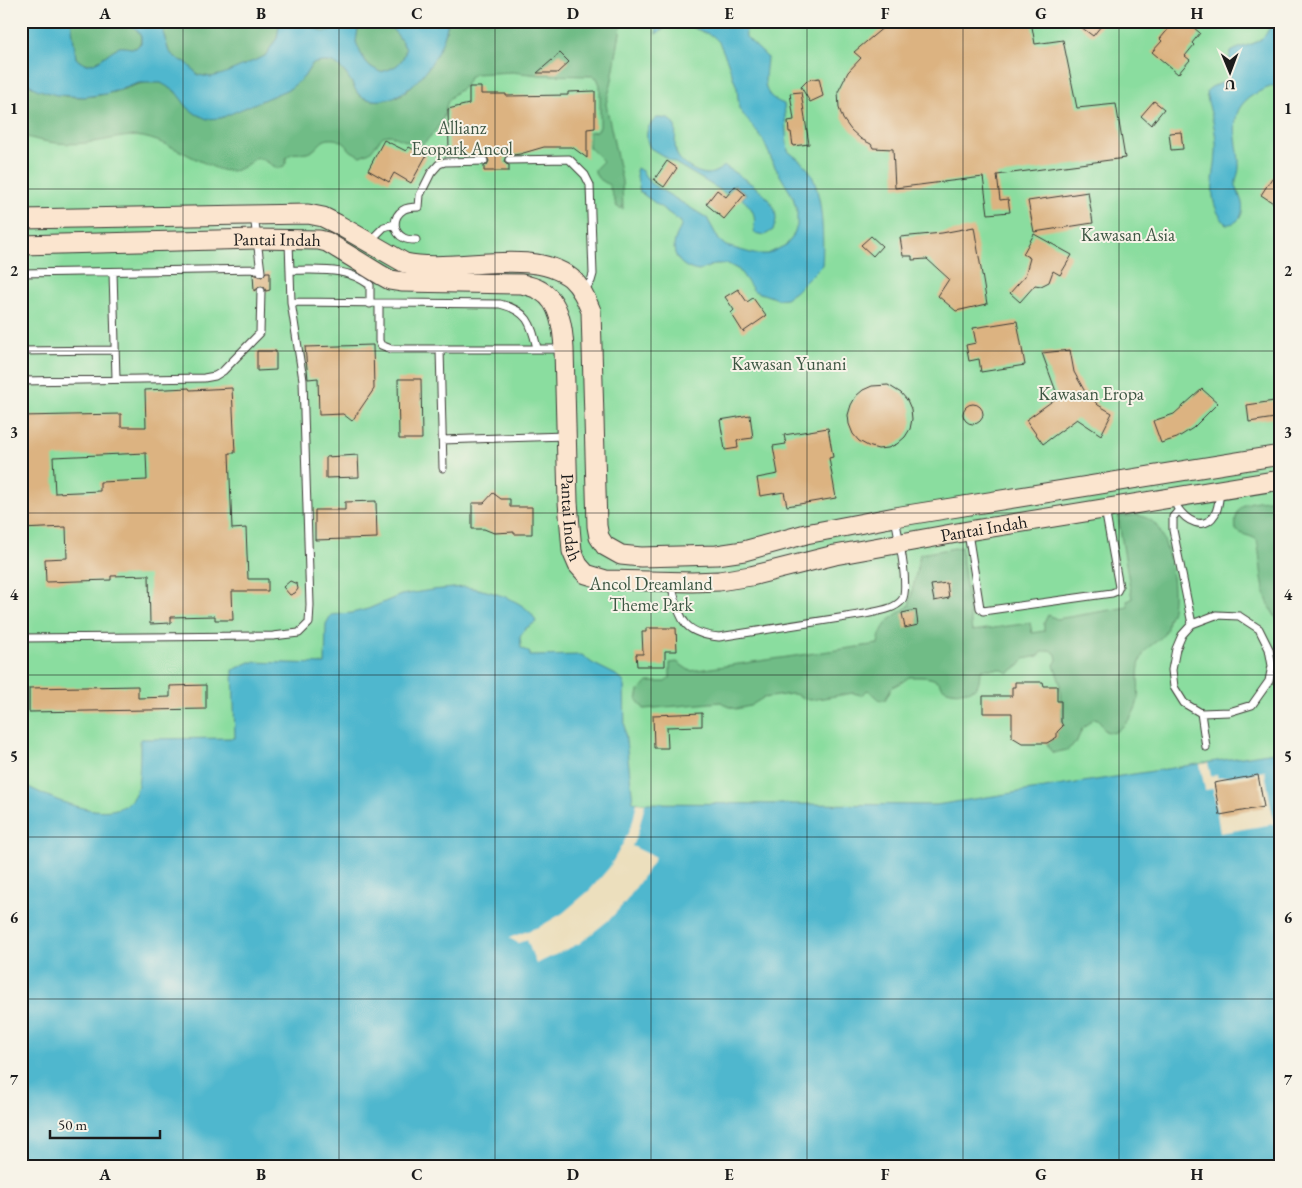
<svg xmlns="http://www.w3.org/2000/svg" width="1302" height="1188" viewBox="0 0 1302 1188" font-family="'EB Garamond',serif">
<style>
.green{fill:#8add9f;stroke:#537c5e}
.forest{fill:#6fbc86;stroke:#466c51}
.water{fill:#50b7ce;stroke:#366a75}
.pier{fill:#ecdfbd}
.building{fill:#dcb381;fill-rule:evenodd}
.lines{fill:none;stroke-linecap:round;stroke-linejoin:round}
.lane-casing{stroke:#3b3934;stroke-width:9}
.secondary-casing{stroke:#3b3934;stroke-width:21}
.lane{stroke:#fff;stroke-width:7}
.secondary{stroke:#fbe5cf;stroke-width:19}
.grid{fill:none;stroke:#1c1c1c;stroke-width:1;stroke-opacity:0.55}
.labels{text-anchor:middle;stroke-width:4;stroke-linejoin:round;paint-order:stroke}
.park-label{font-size:18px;fill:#3d5643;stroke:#f7f3e8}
.street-label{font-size:18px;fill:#1c1c1c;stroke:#f7f3e8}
.neatline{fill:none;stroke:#1c1c1c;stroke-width:2}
.grid-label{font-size:16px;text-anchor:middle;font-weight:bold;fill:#1c1c1c}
</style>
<rect width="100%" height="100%" fill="#f7f3e8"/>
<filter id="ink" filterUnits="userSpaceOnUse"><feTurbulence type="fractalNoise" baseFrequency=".02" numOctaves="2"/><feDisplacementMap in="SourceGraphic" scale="10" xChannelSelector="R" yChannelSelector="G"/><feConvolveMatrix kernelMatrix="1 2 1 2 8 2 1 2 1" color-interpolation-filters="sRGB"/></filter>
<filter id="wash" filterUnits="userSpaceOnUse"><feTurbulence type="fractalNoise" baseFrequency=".0096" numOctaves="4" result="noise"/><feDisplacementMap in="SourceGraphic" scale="20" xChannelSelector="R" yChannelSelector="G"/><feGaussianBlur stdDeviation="1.12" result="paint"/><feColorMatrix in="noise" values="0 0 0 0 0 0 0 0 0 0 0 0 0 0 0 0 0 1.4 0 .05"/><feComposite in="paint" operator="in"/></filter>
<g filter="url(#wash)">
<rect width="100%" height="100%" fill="#ecdfbd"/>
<path class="green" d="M21,21H1281V1167H21Z"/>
<path class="forest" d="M71,21C85,21 118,18 130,23C133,25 136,29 138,31C143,38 141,43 136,48C130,49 123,45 117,48C104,54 91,74 76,58Z
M169,21H280V23L277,38L265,56L223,75L211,77L198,75L186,62L179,60L169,52L163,32Z
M369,21C390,21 397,33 406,49C403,64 394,69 380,72C369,68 358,54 356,41C356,38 357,33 358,29Z
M448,21H622L612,80L606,104L622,181L623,209L617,207L609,185L598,178L595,173V169L603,161L589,147V132L597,131L600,127V85L597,78L593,76L540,75L512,72L474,74L469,77C465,91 459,88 451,97C446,102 446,109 444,116C441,124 427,143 419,146L390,135L383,136L370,152L360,156C357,154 352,152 350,150C348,148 347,145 345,144C340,139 329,137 323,141C317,146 315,151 307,153C298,155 294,150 286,158V163L283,167L277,168L264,160L256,158C249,163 241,170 232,171C220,172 210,165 200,161C182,152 162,141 143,137C125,134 110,140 93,142C70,146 43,143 21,135V78C54,100 83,101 121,90C133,86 149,79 162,83C177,88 184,105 196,114L255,102L275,95L304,77L312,64C333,58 341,65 352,83C354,87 357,94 360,96C372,104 398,100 408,90C412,86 416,80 420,75C433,59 445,42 448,21Z
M1281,499V624C1259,599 1263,570 1257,540C1251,535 1243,536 1236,530C1232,497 1257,502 1281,499Z
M1138,515C1144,517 1151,519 1155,524C1169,538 1176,590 1172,609C1172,613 1169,616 1168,620C1168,621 1167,627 1167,628C1162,643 1147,642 1141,659C1133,681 1146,696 1130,718C1125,725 1121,729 1113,733L1105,731L1098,719L1094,718L1082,729L1076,743L1067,750L1053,753L1050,750L1047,743L1057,737V731L1061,728L1060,683L1054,665L1057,660L1056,654L1050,650L1043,652L1038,656L1024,659L1019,666L1008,673L1001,669H982C978,674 981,682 976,687C970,693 952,693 945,689C941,687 940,683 937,681C930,676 918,677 909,677L902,682L892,687L885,700H879L868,690L861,695L853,693L811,700C803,700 799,694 792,694L763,698L750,706L736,709L727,706L721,702L644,709L637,700L639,691L648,682H665L670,678V663L677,662L690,671L878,644C881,623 893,616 909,606L920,554L961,547L972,631L1030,623L1032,633L1044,631V623L1048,615L1057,619L1128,607L1127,601L1132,599L1118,517Z"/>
<path class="water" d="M22,21H71L76,58C91,74 104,54 117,48C123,45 130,49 136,48L141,43V37C137,27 130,25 121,21H169L163,32L169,52L179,60L186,62L198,75L211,77L223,74L265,56L277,38L280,21H310L313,27L324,32C331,30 336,28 339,21H369L358,29L356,42L361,54L368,65L380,72C394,69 403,64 406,49C399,36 391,23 375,21H448C444,52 416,95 383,100C376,101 367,100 361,96C357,94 354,87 352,83C341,65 333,58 312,64L304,77L291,88L221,118L207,119L196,114L188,108L175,91L161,83H139L106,94L84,97L56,95L36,89L21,78Z
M658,21H745L746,37L767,57C766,79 758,94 784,104C786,120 785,135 788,151C795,157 803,162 808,169C823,189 824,242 822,265L795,292L786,298L778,299L754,291L739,270L728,264H715L699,271C682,269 669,255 676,237C678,231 682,228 681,222L640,192L636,171L637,168L642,171L650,183L707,218L719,240L726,246L754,254H768L786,245L792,238L797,226V212L793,197L775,167L763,140L739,109L737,88L727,60L719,42L713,36L684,24H671L656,34Z
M1281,21V83C1267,88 1249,94 1241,106C1229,123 1240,149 1239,167C1239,174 1235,179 1236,186C1237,190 1239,193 1240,197C1246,210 1241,225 1226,224C1202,198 1218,172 1216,142C1215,125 1209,108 1206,92C1212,84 1220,85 1229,80C1232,71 1227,62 1231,52C1240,46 1252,46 1261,39C1270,33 1265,26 1281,21Z
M657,118C685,117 672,135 676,152C679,163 695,173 707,174C713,174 719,170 725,166C743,180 788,200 773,230L765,235L754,233C755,216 756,211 742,199L746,194L734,185L727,194L650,148C644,136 646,126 657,118Z
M464,587C485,589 529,600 536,622L525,629L520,637L521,648L530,653V656L582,655L592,663L616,675L624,682L625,732L633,801L637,803L936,805L1281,751V1167H21V783C47,797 122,834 137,789C140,780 140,750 140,739L235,738L233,670L250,662L325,664L326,624L331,615L352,613L368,609L401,595L432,590Z"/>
<path class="pier" d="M1208,763L1211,776L1217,775L1218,778L1265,771L1274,824L1220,833L1213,789L1205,790L1200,764Z
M637,803L645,804L638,832L632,846L655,857L651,865L627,900L610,919L580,943L536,964L527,940L518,943L509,938L541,926L563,913L590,890L609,868L625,840L633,821Z"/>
<g id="blocks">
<path class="building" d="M891,21H1031L1035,44L1063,40L1077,108L1116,104L1125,158L997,175L1000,200L1008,199L1010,212L988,214L983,177L895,188L893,149L873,148L871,144L861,139L851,130L843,119L839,108L838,92L848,72L861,58L854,52Z
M1073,21H1105L1093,36Z
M1175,21H1186L1200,33L1192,43L1194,45L1185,56L1190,60L1178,74L1152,52L1162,41L1160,39Z
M560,53L569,62L557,73H537Z
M819,78L823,96L810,102L801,87L808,80Z
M469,87H481V94H506V96L568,95V92L595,91V128L587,129V158L572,147H544L520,154L506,156L504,161L506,164L509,165V171H484V166L487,165L489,161L487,157L474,156L449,149L448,109L469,104Z
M801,92L809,144L793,146L791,132H789L788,121L794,120L790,93Z
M1154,101L1164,109L1151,125L1141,116Z
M1181,132L1183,149L1171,150L1169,133Z
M384,140L406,151L409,147L426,156L411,183L394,173L389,182L368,170Z
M667,161L677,168L664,187L654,180Z
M1272,178L1281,184V208L1261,195Z
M735,186L745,194L724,219L706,204L717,190L726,197Z
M1088,192L1093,223L1034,232L1028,201Z
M974,227L987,304L956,311L938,296L949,279L927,259L912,260V256H903L900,237L942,233Z
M1034,234L1072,255L1060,275L1053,271L1049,282L1041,286L1035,285L1020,302L1010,293L1025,276L1030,258L1023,254Z
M871,236L882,246L873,256L861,245Z
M266,272H270V290L266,291L264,287L261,286L254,291L253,274L262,277Z
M738,289L747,302L753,298L766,316L743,332L731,313L734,310L725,297Z
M1017,321L1025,365L981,372L979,359L969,361L966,345L976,343L973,328Z
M373,345L374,389L352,421L343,414L319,415L318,378L308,379L305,347Z
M1070,350L1074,372L1084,390L1098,405L1112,413L1101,435L1077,419L1043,444L1026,420L1058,397L1042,353Z
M257,351H276V370L257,371Z
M398,379H421L422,439H399Z
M888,385L901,393L907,400L911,409L912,419L910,429L905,437L897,444L888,448L878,449L868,446L859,441L853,434L849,424L848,415L851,405L856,396L863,390L872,386Z
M189,388L190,390L232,388L235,453H229L232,529L246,528L248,579H268V591H232L233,620H215V616L171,617V623L150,624L149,575L111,576V580L46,582L45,559L67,558L66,527L21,529V416L121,414V427H146L145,390ZM146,453L147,480L100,482V491L55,493L53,457Z
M1202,389L1218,403L1193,428L1177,438L1161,443L1153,421L1174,414Z
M1281,400V417L1249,422L1247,405Z
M963 414a10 10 0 1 1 20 0a10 10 0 1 1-20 0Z
M750,415L753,438L737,440L738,448L725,450L720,420Z
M828,428L833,457L829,458L836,498L787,506L784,492L760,496L757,478L778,474L773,446L786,444L784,435Z
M358,455L359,477L326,478V457Z
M493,493L501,499H510V507H532V534H514V532L494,533L484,529H472V503H484Z
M376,501L377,538L315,540V510H345V502Z
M290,581L297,584L298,589L295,593L290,595L283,587Z
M947,583L949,598L934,601L931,585Z
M916,610L918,625L905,628L902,613Z
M646,628H676L677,651H665V666H637L636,654H643L642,632H646Z
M1015,682H1043L1044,686H1057V701H1061V722L1063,726L1057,732V737L1047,743H1022L1012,737V713H983V696H1012V687H1015Z
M206,685V709L29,712V688L138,686V698L170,697V686Z
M702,713V726L667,727L668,748H654L653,715Z
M1258,775L1264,807L1220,815L1214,783Z"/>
</g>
</g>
<g filter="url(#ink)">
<use href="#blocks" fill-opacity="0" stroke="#3b3934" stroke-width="1"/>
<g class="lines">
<g class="lane-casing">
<path id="lane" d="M509,160L569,159L585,175L590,185L593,274L591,281L583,292
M254,215L261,272
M416,240C412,240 407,240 404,238C393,233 392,217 403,210C407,207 414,207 419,207L420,195L431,173L439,164L445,162L484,161
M369,242L384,227L395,224
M290,270C320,271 344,266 370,285V304
M113,272L116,379
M21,273L260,269
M291,302L500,304C528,311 531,323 537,348
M379,304V341L381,345L391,349H564
M440,349L443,468
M21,351L115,350
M21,381L204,378L215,376L223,371L260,333L261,291
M442,440L566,436
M1177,507C1186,521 1204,532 1215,514C1219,507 1219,498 1220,491
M1179,510L1173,517V530L1192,624
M968,533L980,608L983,611L1112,593L1117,591L1119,587L1105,509
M670,582C681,615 678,633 719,637L865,614C877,611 894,610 902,600C910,588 898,534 895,518
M1216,615L1239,616L1259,629L1269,649L1272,666L1269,681L1252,705L1229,712L1201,713L1184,703L1174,687L1172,670L1176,649L1182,635L1192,624Z
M21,638L273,636L299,633L309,623L310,605L303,380L291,302L289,242
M1201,713L1206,747"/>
</g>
<g class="secondary-casing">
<g id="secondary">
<path d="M21,219L308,214L323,217L337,224L405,263C452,274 532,246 571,278C581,287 586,299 591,311L597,526L599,537L605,546L621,555L641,557L717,555L744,551L806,534L895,517L1281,455"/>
<path id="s1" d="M21,245L256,239L319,240L327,242L381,275L390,280L403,282L522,284C528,286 536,287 541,291C560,302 563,329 564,349L568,502L572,551L578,565L586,574L606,580L692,582L719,581L751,576L835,555L968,531L1281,480"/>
</g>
</g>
<use href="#lane" class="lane"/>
<use href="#secondary" class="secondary"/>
</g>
</g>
<path class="grid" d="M183,21V1167M339,21V1167M495,21V1167M651,21V1167M807,21V1167M963,21V1167M1119,21V1167M21,189H1281M21,351H1281M21,513H1281M21,675H1281M21,837H1281M21,999H1281"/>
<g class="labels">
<g class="park-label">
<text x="462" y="134">Allianz<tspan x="462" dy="21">Ecopark Ancol</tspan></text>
<text x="1128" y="241">Kawasan Asia</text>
<text x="789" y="370">Kawasan Yunani</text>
<text x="1091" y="400">Kawasan Eropa</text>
<text x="651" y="590">Ancol Dreamland<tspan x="651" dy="21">Theme Park</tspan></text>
</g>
<g class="street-label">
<text dy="6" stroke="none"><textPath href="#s1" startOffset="256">Pantai Indah</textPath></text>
<text dy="6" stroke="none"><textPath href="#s1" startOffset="766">Pantai Indah</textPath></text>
<text dy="6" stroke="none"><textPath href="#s1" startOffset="1231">Pantai Indah</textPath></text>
</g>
</g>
<rect width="1302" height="1188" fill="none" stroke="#f7f3e8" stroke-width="55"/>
<g transform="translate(1230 72) rotate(179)" stroke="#f7f3e8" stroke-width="4" paint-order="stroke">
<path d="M0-4L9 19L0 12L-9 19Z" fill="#1c1c1c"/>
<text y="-8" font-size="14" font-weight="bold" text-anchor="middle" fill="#1c1c1c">U</text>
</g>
<path d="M50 1130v8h110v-8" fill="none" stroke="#1c1c1c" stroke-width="2.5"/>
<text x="58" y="1130" font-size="15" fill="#1c1c1c" stroke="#f7f3e8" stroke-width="4" paint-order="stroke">50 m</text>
<rect x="28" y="28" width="1246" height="1132" class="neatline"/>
<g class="grid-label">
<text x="105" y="19">A</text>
<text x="261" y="19">B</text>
<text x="417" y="19">C</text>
<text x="573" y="19">D</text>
<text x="729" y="19">E</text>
<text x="885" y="19">F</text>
<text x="1041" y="19">G</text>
<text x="1197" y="19">H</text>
<text x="14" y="114">1</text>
<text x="1288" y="114">1</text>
<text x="14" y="276">2</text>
<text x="1288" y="276">2</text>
<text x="14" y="438">3</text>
<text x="1288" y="438">3</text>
<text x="14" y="600">4</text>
<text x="1288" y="600">4</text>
<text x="14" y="762">5</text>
<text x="1288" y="762">5</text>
<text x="14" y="923">6</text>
<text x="1288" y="923">6</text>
<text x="14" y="1085">7</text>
<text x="1288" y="1085">7</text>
<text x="105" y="1180">A</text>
<text x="261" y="1180">B</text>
<text x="417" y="1180">C</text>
<text x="573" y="1180">D</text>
<text x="729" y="1180">E</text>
<text x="885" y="1180">F</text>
<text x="1041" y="1180">G</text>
<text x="1197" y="1180">H</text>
</g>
</svg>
